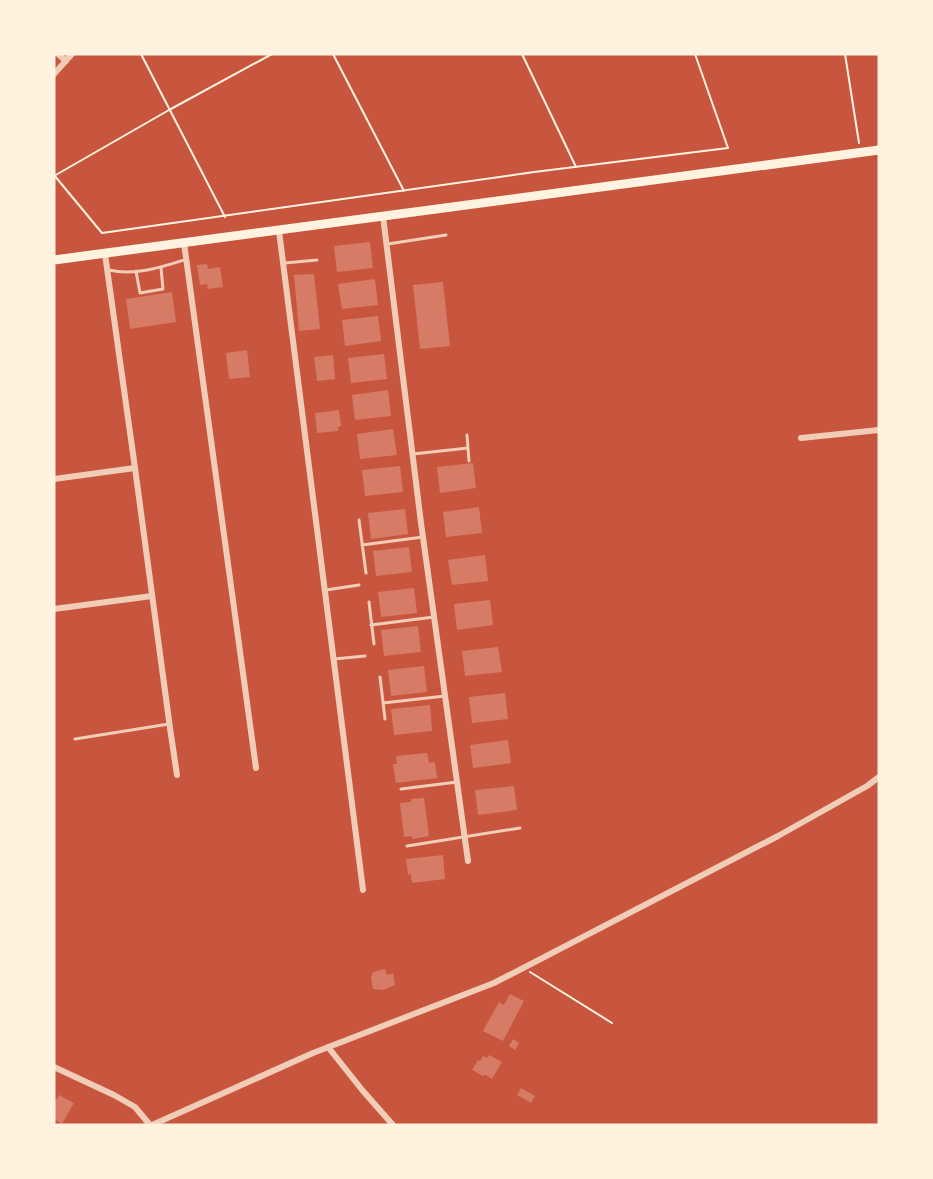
<svg xmlns="http://www.w3.org/2000/svg" width="933" height="1179" viewBox="0 0 933 1179" font-family="'Public Sans',sans-serif">
<style>
.building{fill:#d67c66}
.lines{fill:none;stroke-linecap:round;stroke-linejoin:round}
.path{stroke:#fff3e0;stroke-width:2}
.service{stroke:#f1ccb7;stroke-width:3}
.minor{stroke:#f1ccb7;stroke-width:6}
.secondary{stroke:#fff3e0;stroke-width:9}
</style>
<rect width="100%" height="100%" fill="#c8553d"/>
<path class="building" d="M370,242L373,268L337,272L334,246Z
M207,264L208,269L220,267L223,287L208,289L207,284L200,285L197,265Z
M314,274L320,329L299,331L294,275Z
M375,279L378,305L342,309L338,284Z
M443,282L450,346L420,349L413,285Z
M172,292L176,322L130,329L126,299Z
M378,316L381,341L345,346L342,320Z
M247,350L250,377L229,379L226,353Z
M384,354L387,379L351,383L348,358Z
M333,355L335,379L317,381L314,357Z
M388,390L391,416L355,420L352,395Z
M339,410L341,426L338,427V431L317,433L315,413Z
M393,429L397,455L360,459L357,434Z
M473,463L476,488L440,493L437,467Z
M400,466L403,492L365,496L362,470Z
M479,507L482,533L446,537L443,512Z
M405,509L408,534L371,539L368,513Z
M409,547L412,572L376,576L373,551Z
M485,555L488,581L452,585L448,560Z
M414,588L417,613L381,617L378,592Z
M490,600L493,625L457,630L454,604Z
M418,626L421,652L384,656L381,630Z
M498,647L502,672L465,676L462,651Z
M424,666L427,692L391,696L388,670Z
M505,693L508,719L472,723L469,697Z
M430,705L432,731L394,735L391,709Z
M508,740L511,763L473,768L470,745Z
M427,753L429,763L435,762L437,778L396,783L393,764H397L396,756Z
M514,786L517,810L478,815L475,790Z
M424,798L429,836L412,839V836L404,837L400,803L411,802V799Z
M443,855L445,879L412,883L411,874L408,875L406,859Z
M385,969L387,975L393,973L395,985L383,990L373,989L371,978L373,972Z
M510,994L524,1001L503,1041L483,1031L499,1002L504,1005Z
M513,1039L519,1043L515,1050L509,1046Z
M489,1055L502,1062L492,1079L486,1075L483,1076L472,1070L478,1060L480,1061L483,1056L487,1058Z
M521,1088L535,1096L531,1103L517,1095Z
M59,1095L74,1103L62,1124L54,1119V1103Z"/>
<g class="lines">
<path class="path" d="M141,54L225,217
M333,54L404,191
M522,54L576,167
M845,54L859,143
M54,175L102,233L534,172L728,148L695,54
M54,176L169,110L272,54
M530,972L612,1023"/>
<path class="service" d="M388,244L446,235
M285,263L317,260
M109,270C135,276 162,267 187,259
M136,271L140,293L163,289L161,268
M467,435L469,461
M413,454L468,448
M359,520L366,573
M362,545L423,537
M326,590L359,585
M369,602L374,644
M371,625L434,617
M334,659L365,656
M380,677L385,719
M383,703L445,696
M75,739L169,724
M401,789L457,782
M407,846L520,828"/>
<path class="minor" d="M58,54L66,61
M54,74L72,54
M383,216L421,523L468,861
M279,231L363,890
M184,243L256,768
M105,254L135,468L170,728L177,775
M801,438L879,430
M54,479L135,468
M54,609L152,596
M328,1047L363,1091L393,1125
M54,1067L114,1095L135,1107L150,1125
M152,1125L313,1053L494,983L778,836L867,786L879,777"/>
<path class="secondary" d="M54,260L879,150"/>
</g>
<rect width="933" height="1179" fill="none" stroke="#fff3e0" stroke-width="111"/>
</svg>
